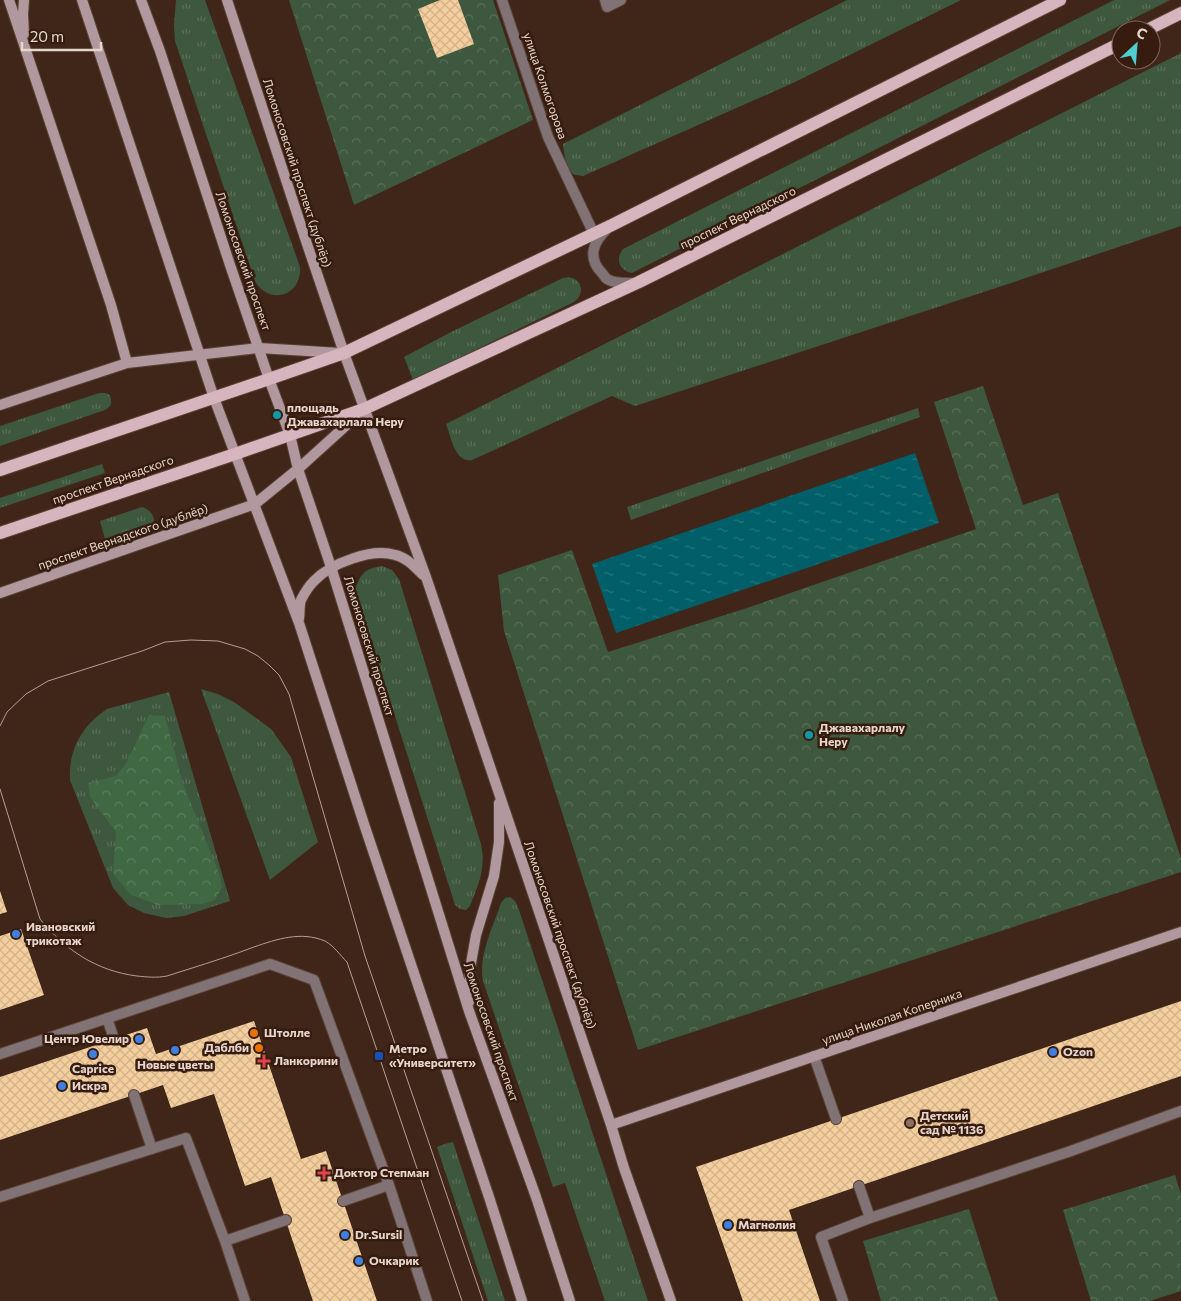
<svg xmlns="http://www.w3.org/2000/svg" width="1181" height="1301" viewBox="0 0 1181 1301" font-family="Commissioner,sans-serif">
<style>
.grass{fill:url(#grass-tufts)}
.forest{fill:url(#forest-crowns)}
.park{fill:url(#park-crowns)}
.water{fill:url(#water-ripples)}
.building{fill:url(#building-cross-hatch)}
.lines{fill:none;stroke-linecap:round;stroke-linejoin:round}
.lane-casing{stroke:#5b4235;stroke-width:12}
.street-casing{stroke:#5b4235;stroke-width:12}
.secondary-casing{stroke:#5b4235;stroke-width:12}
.primary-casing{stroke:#5b4235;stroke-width:14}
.lane{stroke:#817276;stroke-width:10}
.street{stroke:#817276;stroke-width:10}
.secondary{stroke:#b1989e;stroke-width:10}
.primary{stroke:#d6b5be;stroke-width:12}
.tram{stroke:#b39f94;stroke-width:1}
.culture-dot{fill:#0f9aa8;stroke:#351c0e;stroke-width:2}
.shop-dot{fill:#3f7fe0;stroke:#351c0e;stroke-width:2}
.food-dot{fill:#e8710a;stroke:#351c0e;stroke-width:2}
.transit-dot{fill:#1a4fb4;stroke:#351c0e;stroke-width:2}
.health-dot{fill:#e0444e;stroke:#351c0e;stroke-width:2}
.education-dot{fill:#8d6e63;stroke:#351c0e;stroke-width:2}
.labels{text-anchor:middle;stroke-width:5;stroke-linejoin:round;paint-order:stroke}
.street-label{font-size:12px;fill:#e7d6cd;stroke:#351c0e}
.poi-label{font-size:12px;font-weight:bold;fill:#e7d6cd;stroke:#351c0e;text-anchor:start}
</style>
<defs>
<pattern id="grass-tufts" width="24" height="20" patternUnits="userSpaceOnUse" patternTransform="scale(1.25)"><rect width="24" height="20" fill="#3d583e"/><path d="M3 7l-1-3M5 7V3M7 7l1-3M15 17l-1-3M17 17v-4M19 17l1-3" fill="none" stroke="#596f59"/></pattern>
<pattern id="forest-crowns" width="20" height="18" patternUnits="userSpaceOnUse" patternTransform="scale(1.25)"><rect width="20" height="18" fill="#406943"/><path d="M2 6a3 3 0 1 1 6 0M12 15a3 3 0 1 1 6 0" fill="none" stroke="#5c7e5d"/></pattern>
<pattern id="park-crowns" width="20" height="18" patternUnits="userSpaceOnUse" patternTransform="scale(1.25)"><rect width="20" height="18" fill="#3d583e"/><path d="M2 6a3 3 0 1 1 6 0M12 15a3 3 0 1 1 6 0" fill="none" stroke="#596f59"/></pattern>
<pattern id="water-ripples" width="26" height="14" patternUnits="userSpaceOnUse" patternTransform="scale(1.25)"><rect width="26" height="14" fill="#005f69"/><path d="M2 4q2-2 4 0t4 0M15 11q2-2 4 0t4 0" fill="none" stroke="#25757d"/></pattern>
<pattern id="building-cross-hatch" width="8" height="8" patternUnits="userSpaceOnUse" patternTransform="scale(1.25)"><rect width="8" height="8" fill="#f4ce9d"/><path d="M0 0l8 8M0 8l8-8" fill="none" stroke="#d1b28a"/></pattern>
</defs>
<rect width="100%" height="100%" fill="#402618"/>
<path class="grass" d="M176,0H205L300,267C302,296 269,306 255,281L175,41L174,26Z
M847,0H961L793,83L583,176C582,176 575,175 575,175C566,170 564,152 563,144Z
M1114,0H1170L632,273C619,270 615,259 623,249Z
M1181,53V226L1008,284L635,406L612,396L472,460C455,463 451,437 446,424Z
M568,277C583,279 585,294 574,302L413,380L404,357L451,332L563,278Z
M99,393H105L110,395C112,403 112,406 105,410L0,446V426Z
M918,408L920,417L631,520L627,507Z
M102,464L105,473L0,508V498Z
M142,507C154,511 158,522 149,532L107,546L100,521Z
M382,566L392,570L399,579L481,844C486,869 479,883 470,906L466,910L460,909L455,905L355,590C361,573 364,569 382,566Z
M201,689L218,694L234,702L271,729L291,757L318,842L270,880Z
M169,692L230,901L184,916L166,918L144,913L128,905L113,888L70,780C68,751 82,725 107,709Z
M510,897L515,901L519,910L648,1301H605L565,1183L553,1187L483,981C478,956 493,927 501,903L505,898Z
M453,1142L505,1301H488L437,1147L448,1143Z"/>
<path class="forest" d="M149,715L165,716L183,784L220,875L222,887L215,900L202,904L158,905L131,895L113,874L116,832L90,797L88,783L116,776L126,764Z"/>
<path class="park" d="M289,0H493L533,120L354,205Z
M983,386L1023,505L1058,493L1181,858V872L638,1050L504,631L498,575L572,550L608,652L747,608L976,529L934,402Z
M1175,1175L1181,1194V1291L1150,1301H1091L1063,1210Z
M969,1209L998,1301H881L863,1241Z"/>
<path class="water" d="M915,453L939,523L616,633L592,564Z"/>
<path class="building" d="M440,0H458L474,44L437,58L418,9Z
M0,891L7,912L0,914Z
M21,929L44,995L0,1010V936Z
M1181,1001V1076L789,1210L820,1301H743L696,1167Z
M254,1021L301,1159L326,1151L377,1301H313L271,1177L245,1186L214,1094L171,1108L163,1085L0,1140V1077L147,1028L156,1054Z"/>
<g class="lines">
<g class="lane-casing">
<path id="lane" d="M605,0L607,7L621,0
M107,1018L114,1039
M0,1054L270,964L314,980L389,1185L427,1301
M814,1056L836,1119
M134,1095L152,1149
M859,1186L870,1218
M0,1197L186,1138L225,1241L245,1301
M343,1201L389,1185
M225,1241L286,1220
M843,1301L821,1237L870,1218L1068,1152L1181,1111"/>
</g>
<g class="street-casing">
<path id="street" d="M502,0L548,137L594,234
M607,229C593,242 587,258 602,273C604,275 605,278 607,279C615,284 626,283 635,283"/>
</g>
<g class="secondary-casing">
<path id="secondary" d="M9,0L111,305L127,363
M24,0L23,14L24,34
M82,0L214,398L299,623L364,824L490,1200L522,1301
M141,0L160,51L230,265L269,379L290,435L298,469L331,567L469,1011L536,1197L570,1301
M227,0L306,241L344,353L426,577L611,1125L624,1168L671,1301
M0,405L127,363L259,348L340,353
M0,593L255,504L298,469L361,412
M299,619C300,613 299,605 301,600C304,594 309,586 314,581C331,563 372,548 395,555C406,557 415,567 423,575
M469,1002L470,969L476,935L494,876L499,842V803
M611,1125L1181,932"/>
</g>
<g class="primary-casing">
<path id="primary" d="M1147,30L1181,13
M0,470L269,379L344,353L612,225L1060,0
M0,533L235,454L364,409L639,282L1121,43"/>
</g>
<use href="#lane" class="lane"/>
<use href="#street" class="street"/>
<use href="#secondary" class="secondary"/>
<use href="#primary" class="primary"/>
<path class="tram" d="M0,726L7,712L26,694L48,681L142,651L165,642L191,640L218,641L245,649L258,656L269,665L279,675L289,694L365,956L483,1301
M0,789L40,919C65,950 97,971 137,976C146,977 157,978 167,976C174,974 182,971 189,969C211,962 233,955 254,947C277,939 301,931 325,941C334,946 340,955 347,962L462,1301"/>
</g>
<g class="culture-dot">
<circle cx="277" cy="415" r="5"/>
<circle cx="809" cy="735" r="5"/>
</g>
<g class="shop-dot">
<circle cx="16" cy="934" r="5"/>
<circle cx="139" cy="1039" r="5"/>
<circle cx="175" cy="1050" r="5"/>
<circle cx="1053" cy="1052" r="5"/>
<circle cx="93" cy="1054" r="5"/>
<circle cx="62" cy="1086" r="5"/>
<circle cx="728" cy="1225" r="5"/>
<circle cx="345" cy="1235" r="5"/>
<circle cx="359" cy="1261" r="5"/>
</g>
<g class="food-dot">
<circle cx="254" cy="1033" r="5"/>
<circle cx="259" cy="1048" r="5"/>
</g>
<rect class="transit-dot" x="374" y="1051" width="10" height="10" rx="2.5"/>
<g class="health-dot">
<path d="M261.5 1053.5h5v5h5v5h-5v5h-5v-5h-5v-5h5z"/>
<path d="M321.5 1165.5h5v5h5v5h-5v5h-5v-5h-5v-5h5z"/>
</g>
<circle class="education-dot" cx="910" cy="1123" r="5"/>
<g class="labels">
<g class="street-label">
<text transform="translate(545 86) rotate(71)" y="4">улица Колмогорова</text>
<text transform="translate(297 173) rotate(72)" y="4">Ломоносовский проспект (дублёр)</text>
<text transform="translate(738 218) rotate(-26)" y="4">проспект Вернадского</text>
<text transform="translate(243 261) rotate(71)" y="4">Ломоносовский проспект</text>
<text transform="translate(113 480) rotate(-19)" y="4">проспект Вернадского</text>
<text transform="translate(123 537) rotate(-19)" y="4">проспект Вернадского (дублёр)</text>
<text transform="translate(369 646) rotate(73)" y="4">Ломоносовский проспект</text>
<text transform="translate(560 935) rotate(71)" y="4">Ломоносовский проспект (дублёр)</text>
<text transform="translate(892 1017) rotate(-19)" y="4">улица Николая Коперника</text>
<text transform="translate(491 1032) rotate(71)" y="4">Ломоносовский проспект</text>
</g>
<g class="poi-label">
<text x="287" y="412">площадь<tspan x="287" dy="14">Джавахарлала Неру</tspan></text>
<text x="819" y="732">Джавахарлалу<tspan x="819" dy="14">Неру</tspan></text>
<text x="26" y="931">Ивановский<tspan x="26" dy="14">трикотаж</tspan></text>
<text x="264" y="1037">Штолле</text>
<text x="129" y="1043" text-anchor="end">Центр Ювелир</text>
<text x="249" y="1052" text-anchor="end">Даблби</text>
<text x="389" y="1053">Метро<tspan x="389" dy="14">«Университет»</tspan></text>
<text x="1063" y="1056">Ozon</text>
<text x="274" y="1065">Ланкорини</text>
<text x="175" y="1069" text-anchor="middle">Новые цветы</text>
<text x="93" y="1073" text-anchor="middle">Caprice</text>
<text x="72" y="1090">Искра</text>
<text x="920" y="1120">Детский<tspan x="920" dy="14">сад № 1136</tspan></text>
<text x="334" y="1177">Доктор Степман</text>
<text x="738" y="1229">Магнолия</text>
<text x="355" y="1239">Dr.Sursil</text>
<text x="369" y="1265">Очкарик</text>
</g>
</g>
<g transform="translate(1136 45) rotate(26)"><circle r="24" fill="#351c0e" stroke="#7c665a"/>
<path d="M0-4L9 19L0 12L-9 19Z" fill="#51ccd1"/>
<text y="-8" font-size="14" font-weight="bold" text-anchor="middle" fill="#e7d6cd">С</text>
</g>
<path d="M22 42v8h79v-8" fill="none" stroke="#e7d6cd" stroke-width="2.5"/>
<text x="30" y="42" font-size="15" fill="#e7d6cd" stroke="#351c0e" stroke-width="4" paint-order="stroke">20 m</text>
</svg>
